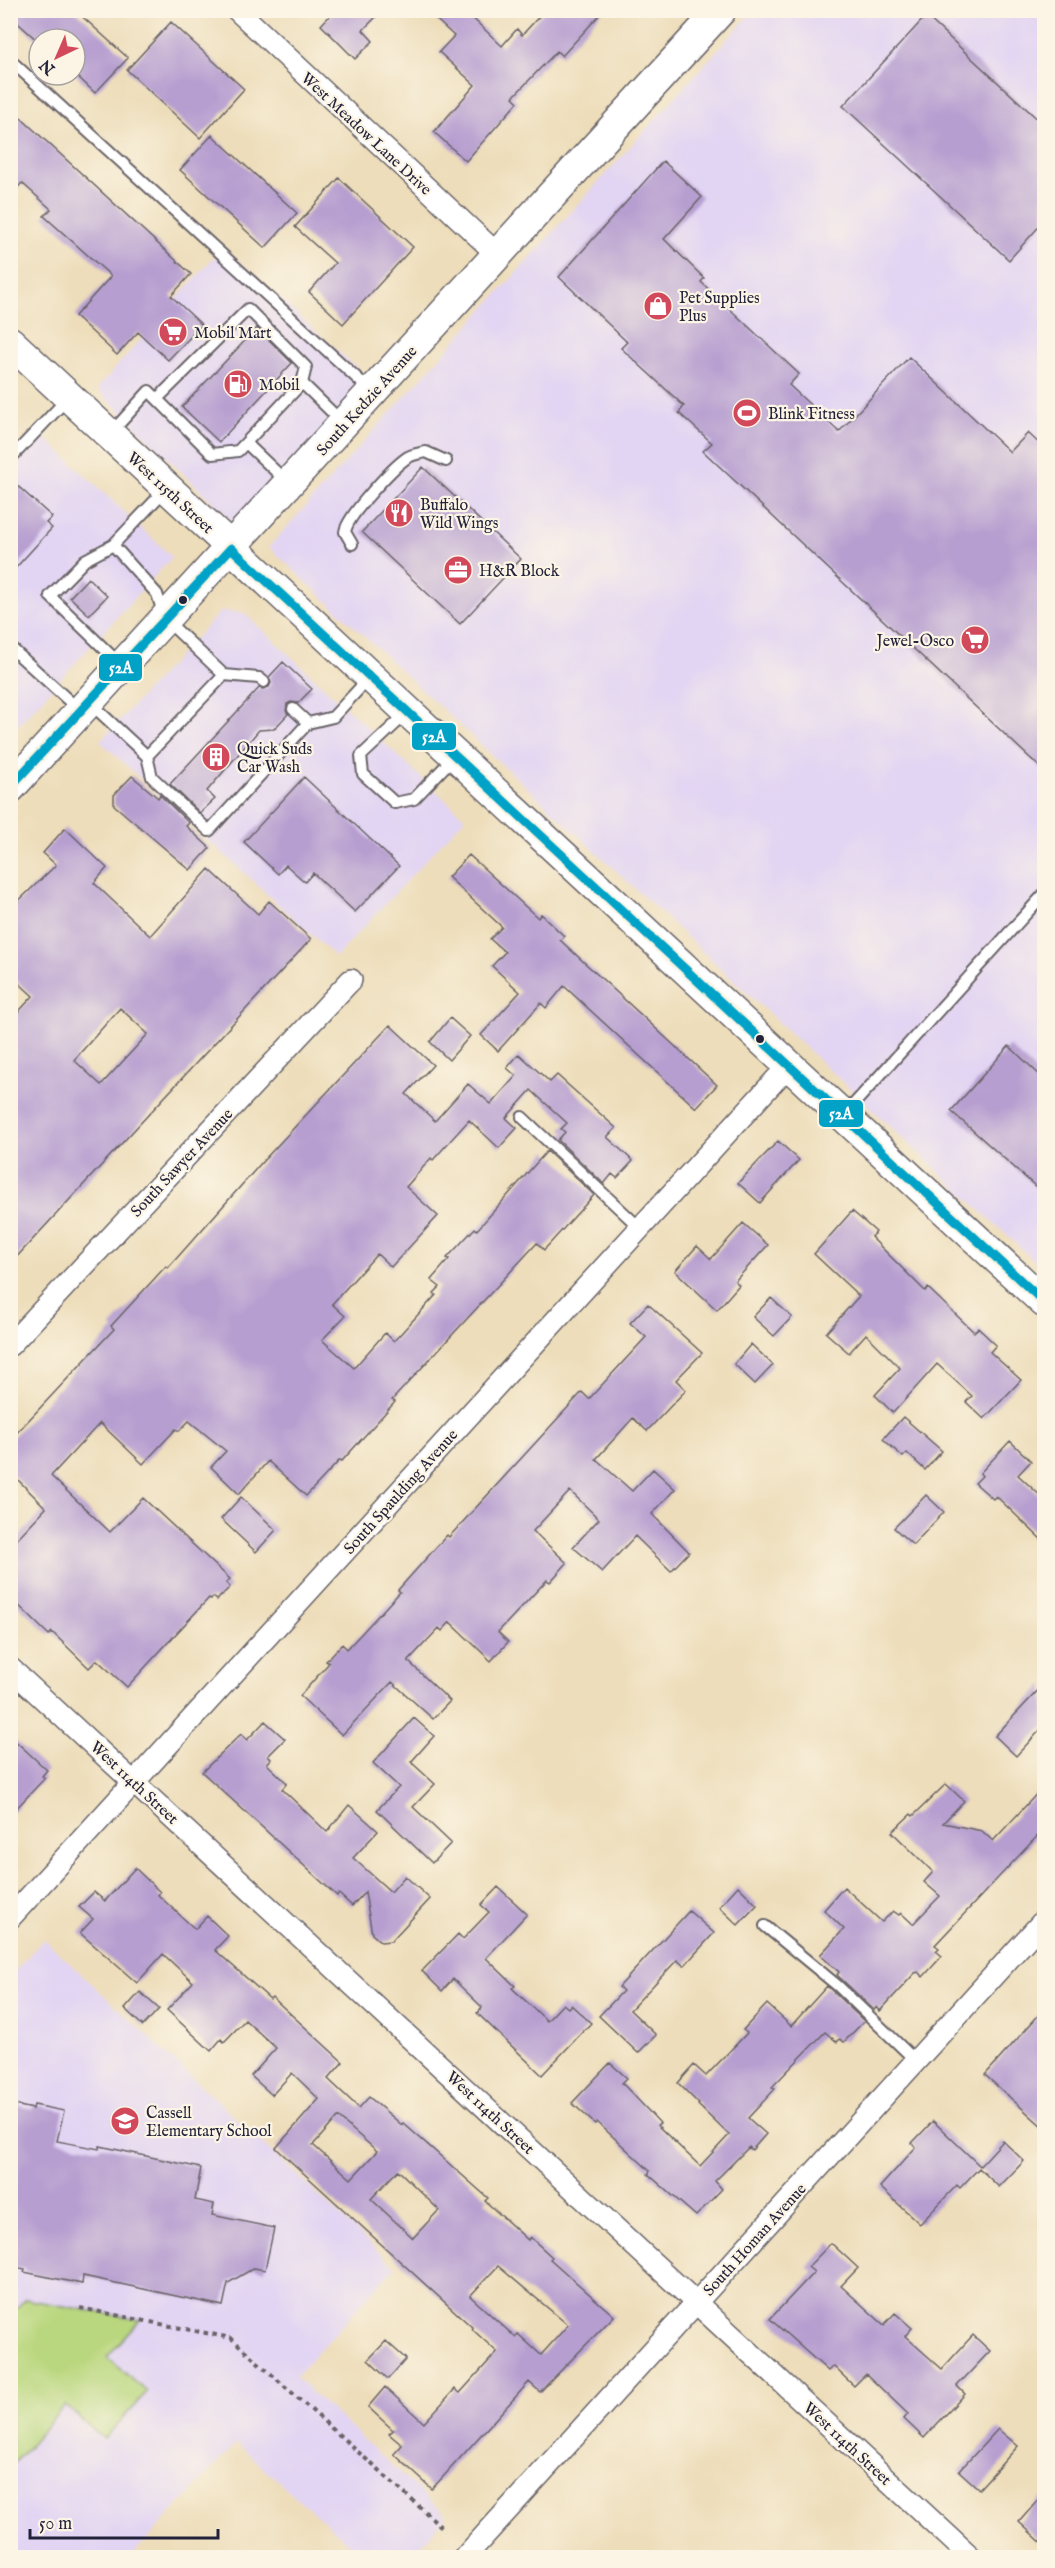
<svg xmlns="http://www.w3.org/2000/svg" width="1055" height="2568" viewBox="0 0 1055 2568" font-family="'IM FELL English',serif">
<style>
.built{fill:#e2d4f3}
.green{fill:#b9d77e;stroke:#6e7c5c;stroke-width:1.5}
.building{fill:#b69ed0;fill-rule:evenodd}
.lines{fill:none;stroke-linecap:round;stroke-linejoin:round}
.lane-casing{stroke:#696367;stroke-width:14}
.street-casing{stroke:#696367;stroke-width:24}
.secondary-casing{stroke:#696367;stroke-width:33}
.path{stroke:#696367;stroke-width:4;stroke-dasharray:4.5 4.5;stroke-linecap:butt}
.lane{stroke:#fff;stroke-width:10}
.street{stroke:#fff;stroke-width:21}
.secondary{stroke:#fff;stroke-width:30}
.bus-1-casing{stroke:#fcf5e5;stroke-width:14}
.bus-1{stroke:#02a2c7;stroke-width:9}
.bus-dot{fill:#22223b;stroke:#fcf5e5;stroke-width:2}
.labels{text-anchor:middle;stroke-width:4.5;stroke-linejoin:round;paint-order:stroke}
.street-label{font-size:16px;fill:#22223b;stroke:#fcf5e5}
.poi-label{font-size:16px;fill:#22223b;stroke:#fcf5e5;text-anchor:start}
.line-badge{stroke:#fcf5e5;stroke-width:2}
.badge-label{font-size:16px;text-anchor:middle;font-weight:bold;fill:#fff}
</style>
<rect width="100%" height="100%" fill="#fcf5e5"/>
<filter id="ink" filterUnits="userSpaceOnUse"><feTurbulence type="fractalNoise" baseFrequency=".0167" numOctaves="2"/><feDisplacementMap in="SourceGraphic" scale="12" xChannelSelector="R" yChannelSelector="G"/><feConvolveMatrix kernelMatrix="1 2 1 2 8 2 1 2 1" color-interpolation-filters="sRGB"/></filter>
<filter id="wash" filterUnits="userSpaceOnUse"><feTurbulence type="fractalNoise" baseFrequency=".008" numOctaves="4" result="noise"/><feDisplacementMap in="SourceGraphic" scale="24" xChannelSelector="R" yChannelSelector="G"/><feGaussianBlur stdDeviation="1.35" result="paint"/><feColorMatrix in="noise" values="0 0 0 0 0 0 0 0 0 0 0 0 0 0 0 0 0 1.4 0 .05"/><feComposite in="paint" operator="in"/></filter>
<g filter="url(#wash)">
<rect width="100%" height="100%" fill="#edddba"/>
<path class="built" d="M753,11H1044V1270L269,547Z
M223,247L372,382L236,525L97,389Z
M41,434L172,557L11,733V468Z
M221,611L244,613L465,818L336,957L100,741Z
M44,1939L395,2267L295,2377L447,2516L409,2557H363L236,2443L131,2557H11L10,1976Z"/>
<path class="green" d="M25,2299L140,2320L107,2357L147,2392L104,2439L65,2405L11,2467V2314Z"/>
<g id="blocks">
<path class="building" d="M10,10H75L128,58L95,93L75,74V39H39V42L10,16Z
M335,10H383L363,30L373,41L355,59L321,25Z
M426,10H464L502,46L517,29L522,35L545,10H604L562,56L557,51L513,97L518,102L466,161L434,132L475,85L439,52L454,36Z
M926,16L1044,125V221L1009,260L843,106Z
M171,22L244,89L200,138L127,70Z
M10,108L191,274L171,296L202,325L168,360L138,332L117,355L75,316L111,276L44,216L51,209L22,183L10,195Z
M212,135L297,213L265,248L180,170Z
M663,161L702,197L664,239L704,278L701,282L799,374L789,385L839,432L909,357L1010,452L1028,433L1044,448V771L703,451L712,443L679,413L684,406L621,348L627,342L559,277Z
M339,178L413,247L343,324L309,292L335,263L295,227Z
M257,328L292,363L219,442L182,407Z
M423,467L521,559L460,624L362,532Z
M10,479L52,517L46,523L52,528L10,574Z
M88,578L107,596L89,615L70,597Z
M283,662L312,689L298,703L291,702L287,704L286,711L288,714L274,729L259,730L207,791L215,799L200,813L170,784L259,688L263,689L269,687L271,683L269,677Z
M132,776L158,798L160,795L189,823L186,826L210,848L190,870L114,805V795Z
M304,777L399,866L355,912L313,873L305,882L286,865L278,874L244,842Z
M65,828L107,868L94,883L150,936L209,869L258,914L269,901L311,939L10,1264V1021L33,996L10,975V909L56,865L43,853ZM120,1008L148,1034L101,1085L74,1060Z
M469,855L538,918L541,914L564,936L560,940L717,1085L696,1108L564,986L546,1008L541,1003L498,1051L481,1035L520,992L492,966L505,952L490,939L502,927L448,877Z
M450,1018L470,1036L449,1060L430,1042Z
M390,1025L433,1065L406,1094L435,1121L468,1084L491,1104L516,1076L507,1068L519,1054L550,1082L557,1075L616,1128L607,1137L633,1161L617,1178L612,1174L604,1184L558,1140L565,1132L561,1129L567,1123L531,1090L506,1118L517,1128L499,1148L469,1120L433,1160L431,1158L406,1187L438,1216L391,1267L377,1254L332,1304L345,1316L322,1340L354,1368L385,1333L394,1341L436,1295L434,1293L440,1287L431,1280L449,1259L447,1258L475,1228L477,1230L547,1151L594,1195L544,1250L537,1243L392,1400L395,1402L342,1461L340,1460L306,1496L268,1461L239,1494L211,1467L226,1451L189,1421L179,1431L176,1429L143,1464L100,1423L51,1476L110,1532L143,1498L230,1579L226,1583L230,1587L217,1600L213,1597L211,1599L209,1598L127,1687L97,1660L89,1668L52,1632L49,1635L10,1597V1546L46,1508L10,1472V1440L114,1329L111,1326L166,1266L168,1268L263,1161Z
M1009,1046L1044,1079V1194L951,1111Z
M778,1141L799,1160L760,1203L738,1183Z
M852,1211L876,1232L871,1237L925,1291L928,1288L974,1332L978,1328L996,1345L990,1352L1021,1380L984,1419L966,1402L972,1396L937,1364L893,1413L875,1395L900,1368L866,1334L849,1353L826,1333L859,1296L814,1254Z
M743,1223L768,1245L735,1281L739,1285L717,1310L675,1271L697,1246L711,1259Z
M771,1298L792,1317L774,1336L753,1317Z
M648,1304L702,1353L676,1380L686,1390L647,1431L633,1418L596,1459L632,1491L653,1469L675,1489L652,1514L689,1552L671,1571L635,1536L602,1572L573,1547L599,1519L570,1491L533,1531L567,1563L550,1582L547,1580L498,1632L508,1642L491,1661L450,1622L442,1631L439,1628L408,1661L450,1701L433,1719L392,1682L342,1735L300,1696L329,1663L326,1661L342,1644L347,1649L400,1592L398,1590L447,1535L449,1537L582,1392L589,1399L646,1337L630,1323Z
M751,1344L773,1365L755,1384L734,1364Z
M903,1417L942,1451L925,1470L907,1453L903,1457L883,1439Z
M1010,1441L1031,1461L1018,1475L1044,1499V1542L996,1496L993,1499L975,1483L982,1476L980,1473Z
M926,1495L944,1512L913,1545L894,1528Z
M241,1497L276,1530L256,1552L221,1519Z
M1044,1684V1726L1016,1756L995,1736Z
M414,1718L434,1736L411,1762L435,1784L413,1807L451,1843L432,1863L377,1810L399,1787L373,1763Z
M265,1721L285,1739L268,1756L271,1759L267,1764L287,1783L282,1789L327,1832L349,1805L378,1831L353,1858L391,1892L405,1876L430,1899L391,1941L381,1942L372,1934L365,1892L352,1906L339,1894L337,1896L202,1772L241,1734L247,1740Z
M10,1736L47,1770L42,1776L45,1778L10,1815Z
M946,1784L964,1801L943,1823L982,1831L993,1841L1044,1786V1829L935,1945L939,1948L936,1951L942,1956L923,1977L918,1972L915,1973L880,2011L877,2007L874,2010L837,1975L839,1972L820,1955L844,1929L824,1910L844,1887L882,1922L893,1911L899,1915L901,1913L913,1924L940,1896L924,1882L933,1872L892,1832L911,1814L913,1816Z
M135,1868L160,1892L158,1895L195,1929L207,1916L228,1936L215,1950L270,1999L272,1997L343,2062L328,2079L359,2108L369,2097L402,2125L403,2123L488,2198L485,2201L528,2240L530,2237L552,2257L550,2259L614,2316L540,2392L529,2382L432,2489L394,2454L402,2445L389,2434L393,2430L368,2407L385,2387L424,2423L455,2389L460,2393L497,2352L472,2329L473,2328L276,2148L319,2099L292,2073L272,2095L251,2076L276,2048L245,2020L224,2042L221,2039L211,2051L167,2010L193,1982L163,1954L137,1983L80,1933L93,1919L79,1907L94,1892L105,1901ZM338,2117L377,2151L351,2179L313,2145ZM398,2170L439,2210L413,2238L371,2199ZM498,2266L568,2325L541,2355L518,2334L515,2337L470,2296Z
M738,1886L757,1905L738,1925L719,1907Z
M498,1887L527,1914L486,1958L515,1986L512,1988L547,2021L563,2004L568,2008L571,2005L591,2023L542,2075L477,2013L482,2007L453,1979L442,1991L422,1971L458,1934L463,1939L489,1912L481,1905Z
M689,1911L714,1933L684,1966L677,1960L630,2010L656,2035L638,2053L599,2016L623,1991L619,1987Z
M827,1986L864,2021L844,2042L840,2039L837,2042L825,2032L772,2087L775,2089L748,2118L766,2134L752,2150L749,2147L715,2181L722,2189L696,2216L648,2174L650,2171L597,2122L595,2124L572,2103L610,2063L627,2078L622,2083L660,2123L657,2125L700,2166L729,2135L698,2105L699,2104L678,2083L694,2065L706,2076L747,2033L743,2030L767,2004L791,2026Z
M140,1992L159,2009L143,2026L125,2009Z
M1044,2009V2128L985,2075Z
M10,2104L33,2109L34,2105L64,2111L57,2141L99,2149L100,2146L201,2168L195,2200L214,2204L212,2215L274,2228L265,2270L254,2268L228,2283L223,2306L83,2276L82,2284L24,2272L25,2269L10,2266Z
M933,2121L980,2166L1003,2141L1024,2161L999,2187L979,2168L960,2188L957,2185L920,2224L880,2187L916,2147L912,2143Z
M831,2243L858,2268L841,2286L884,2325L895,2313L912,2328L905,2336L942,2369L973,2335L990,2351L957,2386L965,2394L924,2438L904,2419L908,2414L866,2374L854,2386L833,2366L828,2371L770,2319L814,2272L808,2267Z
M386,2341L406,2359L388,2379L368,2360Z
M998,2429L1018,2446L979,2489L959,2471Z
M1044,2493V2545L1019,2522Z"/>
</g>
</g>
<g filter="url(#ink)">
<use href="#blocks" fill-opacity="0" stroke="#696367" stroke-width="1.5"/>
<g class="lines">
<g class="lane-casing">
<path id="lane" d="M10,60L370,390
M157,399L248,309L306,367L302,383
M110,434L149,391L212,454L238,451L302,383L342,422
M246,443L287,482
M10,459L67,399
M352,544L345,532C347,516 394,466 408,457C414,454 420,453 426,452L446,461
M113,545L157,594L165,619L224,675L259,678L264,682
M10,647L78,709
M120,664L50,596L85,560L113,545L166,489
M90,703L147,756L152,777L209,831L308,723L333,717L370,677
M293,709L308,723
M406,714L361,756L363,774L395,803L414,799L454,757
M147,756L224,675
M844,1115L1044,894
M522,1117L640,1228
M765,1926L838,1986L916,2061"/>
</g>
<g class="street-casing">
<path id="street" d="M237,10L498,255
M10,1345L351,980
M10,1668L972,2558
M10,1918L789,1065
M464,2558L1044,1920"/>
</g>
<g class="secondary-casing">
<path id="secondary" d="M10,342L1044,1302
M10,788L721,10"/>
</g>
<path class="path" d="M80,2308L231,2338L443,2528"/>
<use href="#lane" class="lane"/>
<use href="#street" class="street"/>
<use href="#secondary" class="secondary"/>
<g class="bus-1-casing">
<path id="bus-1" d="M231,548L1044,1302
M10,787L231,548"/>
</g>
<use href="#bus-1" class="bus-1"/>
</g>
</g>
<defs>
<g id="shop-disc" transform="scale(1.5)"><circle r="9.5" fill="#d1495b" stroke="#fcf5e5"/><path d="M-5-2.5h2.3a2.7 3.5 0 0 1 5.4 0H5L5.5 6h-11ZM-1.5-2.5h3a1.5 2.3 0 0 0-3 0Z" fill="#fff"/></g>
<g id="supermarket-disc" transform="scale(1.5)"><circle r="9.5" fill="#d1495b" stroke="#fcf5e5"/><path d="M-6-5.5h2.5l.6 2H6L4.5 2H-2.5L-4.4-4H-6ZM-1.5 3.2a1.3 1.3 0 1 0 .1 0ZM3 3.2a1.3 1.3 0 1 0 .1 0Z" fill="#fff"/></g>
<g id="fuel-disc" transform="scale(1.5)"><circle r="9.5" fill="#d1495b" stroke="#fcf5e5"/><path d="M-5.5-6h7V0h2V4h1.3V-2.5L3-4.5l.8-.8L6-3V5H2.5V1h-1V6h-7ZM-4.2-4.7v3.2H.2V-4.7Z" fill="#fff"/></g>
<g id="stadium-disc" transform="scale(1.5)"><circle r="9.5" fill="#d1495b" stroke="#fcf5e5"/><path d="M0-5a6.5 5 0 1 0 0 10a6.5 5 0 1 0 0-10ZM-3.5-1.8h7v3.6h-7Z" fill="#fff"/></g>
<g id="restaurant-disc" transform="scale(1.5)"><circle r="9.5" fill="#d1495b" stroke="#fcf5e5"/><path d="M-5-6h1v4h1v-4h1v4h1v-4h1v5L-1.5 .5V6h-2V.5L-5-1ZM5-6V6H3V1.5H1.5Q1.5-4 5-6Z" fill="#fff"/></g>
<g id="office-disc" transform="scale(1.5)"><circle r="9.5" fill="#d1495b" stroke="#fcf5e5"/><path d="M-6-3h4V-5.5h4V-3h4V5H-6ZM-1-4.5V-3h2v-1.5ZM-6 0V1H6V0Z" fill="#fff"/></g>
<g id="building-disc" transform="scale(1.5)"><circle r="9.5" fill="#d1495b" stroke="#fcf5e5"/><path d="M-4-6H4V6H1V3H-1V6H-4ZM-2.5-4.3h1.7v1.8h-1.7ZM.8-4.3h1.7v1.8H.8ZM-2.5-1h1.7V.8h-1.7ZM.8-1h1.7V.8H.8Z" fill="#fff"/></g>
<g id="school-disc" transform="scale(1.5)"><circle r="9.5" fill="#d1495b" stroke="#fcf5e5"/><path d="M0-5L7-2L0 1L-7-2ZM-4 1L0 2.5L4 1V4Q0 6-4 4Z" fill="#fff"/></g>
</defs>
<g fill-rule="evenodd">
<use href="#shop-disc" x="658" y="306"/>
<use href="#supermarket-disc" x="173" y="332"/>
<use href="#fuel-disc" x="238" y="384"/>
<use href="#stadium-disc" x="747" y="413"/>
<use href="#restaurant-disc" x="399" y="513"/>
<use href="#office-disc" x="458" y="570"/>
<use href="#supermarket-disc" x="975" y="640"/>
<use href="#building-disc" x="216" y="757"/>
<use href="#school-disc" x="125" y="2121"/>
</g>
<g class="bus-dot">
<circle cx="183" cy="600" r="5"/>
<circle cx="760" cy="1039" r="5"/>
</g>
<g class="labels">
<g class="street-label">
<text transform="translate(367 133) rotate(43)" y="6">West Meadow Lane Drive</text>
<text transform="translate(366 400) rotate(-48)" y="6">South Kedzie Avenue</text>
<text transform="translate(171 492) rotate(43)" y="6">West 115th Street</text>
<text transform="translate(181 1162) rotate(-47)" y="6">South Sawyer Avenue</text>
<text transform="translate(400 1491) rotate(-48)" y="6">South Spaulding Avenue</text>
<text transform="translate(135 1782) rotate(43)" y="6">West 114th Street</text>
<text transform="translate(491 2112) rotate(43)" y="6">West 114th Street</text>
<text transform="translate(754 2239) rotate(-48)" y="6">South Homan Avenue</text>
<text transform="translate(848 2443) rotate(43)" y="6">West 114th Street</text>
</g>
<g class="poi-label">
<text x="679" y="303">Pet Supplies<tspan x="679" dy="18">Plus</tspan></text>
<text x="194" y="338">Mobil Mart</text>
<text x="259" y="390">Mobil</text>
<text x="768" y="419">Blink Fitness</text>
<text x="420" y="510">Buffalo<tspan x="420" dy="18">Wild Wings</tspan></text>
<text x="479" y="576">H&amp;R Block</text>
<text x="954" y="646" text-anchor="end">Jewel-Osco</text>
<text x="237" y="754">Quick Suds<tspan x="237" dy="18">Car Wash</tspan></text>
<text x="146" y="2118">Cassell<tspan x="146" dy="18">Elementary School</tspan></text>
</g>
</g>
<g class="line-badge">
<rect x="98" y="653" width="45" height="29" rx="6" fill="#02a2c7"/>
<rect x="411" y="722" width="46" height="29" rx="6" fill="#02a2c7"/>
<rect x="818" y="1099" width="46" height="29" rx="6" fill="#02a2c7"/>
</g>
<g class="badge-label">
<text x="121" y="673">52A</text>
<text x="434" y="742">52A</text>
<text x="841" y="1119">52A</text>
</g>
<rect width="1055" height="2568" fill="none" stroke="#fcf5e5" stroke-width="36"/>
<g transform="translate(57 57) rotate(224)"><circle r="28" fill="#fcf5e5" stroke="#a5a1a1" stroke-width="1.5"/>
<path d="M0-4.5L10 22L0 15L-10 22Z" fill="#d1495b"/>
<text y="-9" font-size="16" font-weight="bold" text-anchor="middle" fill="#22223b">N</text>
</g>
<path d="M30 2529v9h188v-9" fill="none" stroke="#22223b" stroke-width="3"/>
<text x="39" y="2529" font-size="18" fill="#22223b" stroke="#fcf5e5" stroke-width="4.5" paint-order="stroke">50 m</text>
</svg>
